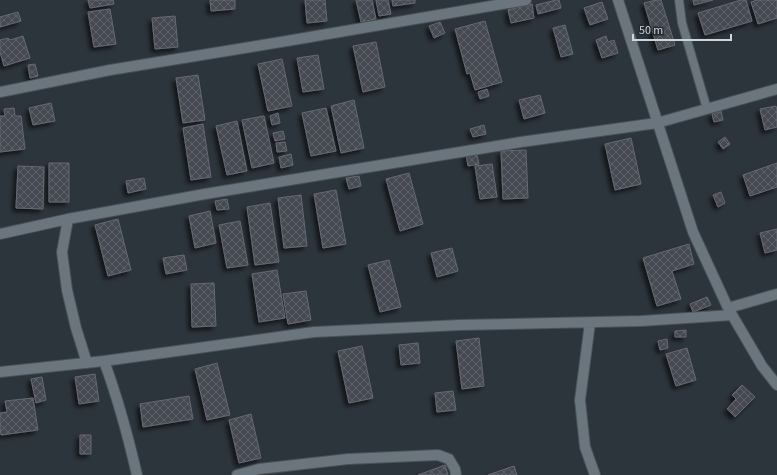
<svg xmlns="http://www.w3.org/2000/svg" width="777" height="475" viewBox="0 0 777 475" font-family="'Source Sans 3',sans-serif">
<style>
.building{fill:url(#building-cross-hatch);stroke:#676973;filter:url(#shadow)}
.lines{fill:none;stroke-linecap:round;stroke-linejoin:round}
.service-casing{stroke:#495156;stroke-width:10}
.minor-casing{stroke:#495156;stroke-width:12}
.service{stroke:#6b757d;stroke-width:8}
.minor{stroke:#6b757d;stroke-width:10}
</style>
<defs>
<pattern id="building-cross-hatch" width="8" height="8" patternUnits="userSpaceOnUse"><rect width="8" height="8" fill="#454851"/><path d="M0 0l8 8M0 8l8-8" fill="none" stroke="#5f6269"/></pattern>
<filter id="shadow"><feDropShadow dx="-3.5" dy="3.5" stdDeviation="2" flood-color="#0009"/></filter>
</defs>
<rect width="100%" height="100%" fill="#2d353c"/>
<path class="building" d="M88,0H113L114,4L90,8Z
M210,0H235V9L211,11Z
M305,0H325L327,21L307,23Z
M356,0H372L376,19L361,22Z
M376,0H388L391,14L379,16Z
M392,0H415V3L393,6Z
M556,0H559L561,8L538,14L536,5Z
M656,0H661L675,45L658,50L644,3Z
M693,0H713L694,5Z
M741,0H746L752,21L705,35L698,13Z
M757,0H777V18L758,24L751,2Z
M602,2L608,19L590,25L584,8Z
M532,4L534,18L511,23L508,10Z
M110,9L116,44L94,47L88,12Z
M18,12L21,21L0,27V17Z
M175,16L178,47L155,49L152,18Z
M485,21L502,82L475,90L470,73L467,74L455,29Z
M440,22L445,33L434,38L429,26Z
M565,25L573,54L561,57L553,28Z
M23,36L30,58L4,66L0,52V40L8,38L10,40Z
M606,36L608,42L614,40L618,53L602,58L596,40Z
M376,42L385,87L363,92L353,46Z
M318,55L324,89L303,92L297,58Z
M282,59L292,106L268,111L258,64Z
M35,64L38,76L30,78L28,65Z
M198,75L205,120L183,123L176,78Z
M487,89L489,96L480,99L478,92Z
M540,95L545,113L524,119L519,100Z
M354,100L364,148L341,153L331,106Z
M51,103L55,121L33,125L29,108Z
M776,106L777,110V127L765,130L760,109Z
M14,108L15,116H21L25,149L0,152V116H5L4,109Z
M326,108L336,151L311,156L302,113Z
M721,111L723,120L714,122L712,114Z
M278,113L280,123L272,125L270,116Z
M264,116L274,163L252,168L242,120Z
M237,121L247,171L227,175L216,126Z
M203,124L211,177L191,180L183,128Z
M484,125L486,134L473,137L470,129Z
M283,131L285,139L275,141L273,133Z
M725,137L730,144L723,149L718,142Z
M631,138L641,184L615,190L605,144Z
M285,142L287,151L277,152L276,143Z
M526,150L528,198L503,199L501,151Z
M476,151L479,164L468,166L466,154Z
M291,154L293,165L281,168L279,157Z
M49,163H69V202H49Z
M777,163V187L750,196L743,175Z
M492,164L497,197L480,199L475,166Z
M18,166L44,167L43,209L16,208Z
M409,173L423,224L400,231L386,179Z
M359,176L361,186L349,189L346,178Z
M144,178L146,189L128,193L126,181Z
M336,190L346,244L323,248L314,194Z
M721,192L725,203L718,207L713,195Z
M301,195L307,246L284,248L278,198Z
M227,199L229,209L217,210L215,201Z
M270,203L279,262L255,265L247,207Z
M210,211L216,243L195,248L189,216Z
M118,219L131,270L108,276L95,225Z
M240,221L248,265L227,268L219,225Z
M777,229V250L765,253L760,233Z
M689,244L694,264L672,271L681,299L657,306L643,258Z
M452,248L458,271L437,277L431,253Z
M184,255L187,270L166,274L163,258Z
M389,260L401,307L380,312L368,265Z
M277,270L285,318L259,322L252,274Z
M214,283L216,326L192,327L191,284Z
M306,291L311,320L288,324L283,294Z
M707,297L711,305L693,312L690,304Z
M686,330V337H675V331Z
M479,338L484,386L462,389L456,341Z
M667,339L668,348L660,350L658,341Z
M418,343L420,363L401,365L399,345Z
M362,346L373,398L349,403L338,351Z
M687,348L696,380L676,386L666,354Z
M217,363L230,415L207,420L195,369Z
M95,374L99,401L79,404L75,377Z
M42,377L46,400L36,403L31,379Z
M742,385L755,397L735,417L727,409L736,399L732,395Z
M453,391L456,410L437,412L435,393Z
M189,396L193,419L143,427L140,404Z
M33,398L38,430L1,435L0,427V413L7,412L5,401Z
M251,414L261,458L239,463L229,420Z
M80,435H91V454H80Z
M445,465L448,475H418Z
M514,466L517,475H488Z"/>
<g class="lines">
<g class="service-casing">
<path id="service" d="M679,0L682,23L707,109"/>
</g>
<g class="minor-casing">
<path id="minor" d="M618,0L693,232L728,308L762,366L777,385
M0,92L110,70L281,42L526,0
M68,219L62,252L67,290L76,328L87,363
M0,234L68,219L205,194L521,142L657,123L777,89
M728,308L777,294
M590,323L580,400L585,447L595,475
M104,361L184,350L314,332L460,325L641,321L732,315
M0,372L104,361C118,399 128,436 137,475
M237,475L259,469L348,459L438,455L449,459L455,469L456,475"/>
</g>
<use href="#service" class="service"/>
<use href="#minor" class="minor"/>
</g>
<path d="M633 34v6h98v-6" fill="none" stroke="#d0d5d9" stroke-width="2"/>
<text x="639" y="34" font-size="12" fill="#d0d5d9" stroke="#232b31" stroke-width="3" paint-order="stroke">50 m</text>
</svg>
